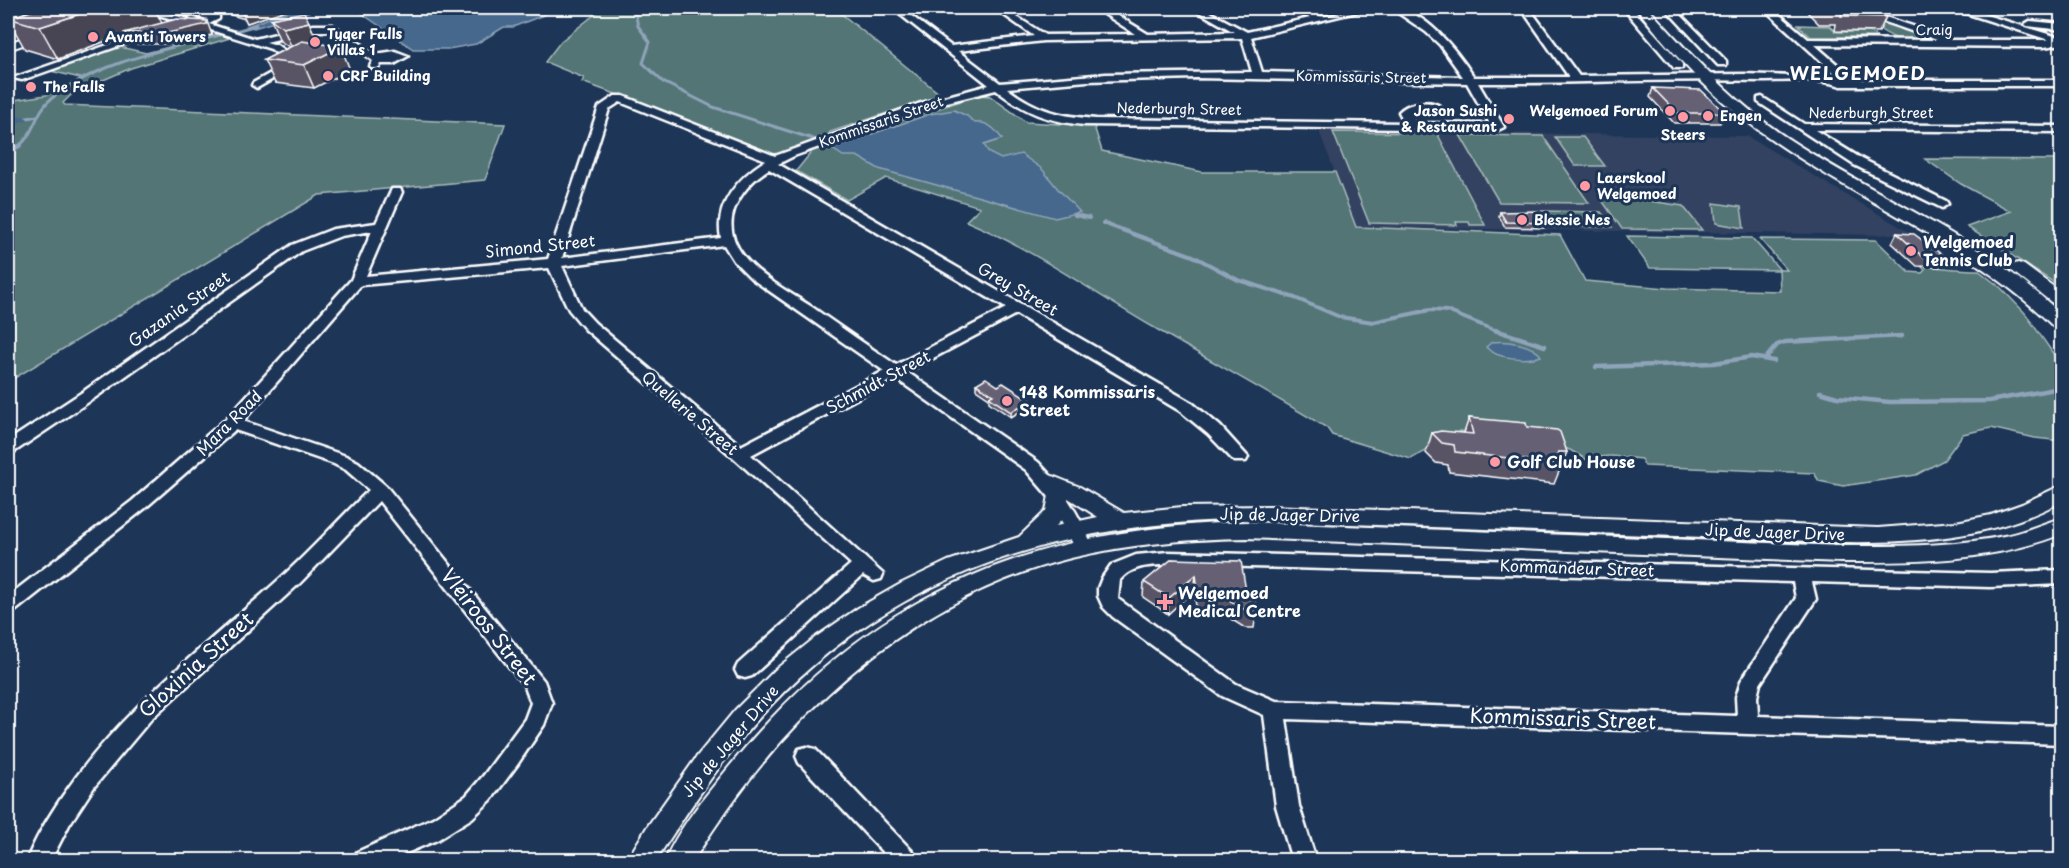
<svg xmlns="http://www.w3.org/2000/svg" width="2069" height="868" viewBox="0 0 2069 868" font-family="'Playpen Sans',sans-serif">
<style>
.built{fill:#334260}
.green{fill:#537576;stroke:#a9baba;stroke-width:1.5}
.water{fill:#45688c;stroke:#8fa4ba;stroke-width:1.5}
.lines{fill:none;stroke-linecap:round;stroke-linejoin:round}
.stream-far2{stroke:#8fa4ba;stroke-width:3}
.stream-far1{stroke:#8fa4ba;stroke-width:4}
.stream{stroke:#8fa4ba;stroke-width:4.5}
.canal{fill:#45688c;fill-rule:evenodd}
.minor-casing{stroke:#fff;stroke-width:5}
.major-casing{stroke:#fff;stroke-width:4}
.minor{fill:#1d3557;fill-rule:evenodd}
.major{fill:#1d3557;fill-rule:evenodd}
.wall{fill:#585365;stroke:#fff;stroke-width:1.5}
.shaded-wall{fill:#474452;stroke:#fff;stroke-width:1.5}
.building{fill:#666175;stroke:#fff;stroke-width:1.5}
.poi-dot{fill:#ff9aa2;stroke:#1d3557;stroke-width:2}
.labels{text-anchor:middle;stroke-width:6;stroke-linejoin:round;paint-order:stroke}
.far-street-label{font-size:14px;fill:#fff;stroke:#1d3557}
.far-poi-label{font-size:14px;font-weight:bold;fill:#fff;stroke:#1d3557;text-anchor:start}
.poi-label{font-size:16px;font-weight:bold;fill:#fff;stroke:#1d3557;text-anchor:start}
.street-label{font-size:16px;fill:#fff;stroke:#1d3557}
.far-district-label{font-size:18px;font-weight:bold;letter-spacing:1.5px;fill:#fff;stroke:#1d3557}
.near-street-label{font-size:20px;fill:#fff;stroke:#1d3557}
</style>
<rect width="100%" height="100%" fill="#1d3557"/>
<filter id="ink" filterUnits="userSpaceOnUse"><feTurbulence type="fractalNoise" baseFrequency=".0167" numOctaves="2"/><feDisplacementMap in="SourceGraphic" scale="12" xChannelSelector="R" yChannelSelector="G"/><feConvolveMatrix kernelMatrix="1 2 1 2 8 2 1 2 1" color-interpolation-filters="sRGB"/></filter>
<g filter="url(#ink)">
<path class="built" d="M1319,131L1747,136L1909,232L1880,235L1356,227Z"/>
<path class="green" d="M603,8H855L838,11L941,95L830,132L829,136L785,153L769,154L671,114L582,82L584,78L545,62L561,41Z
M1868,21H1875L1939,41C1903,41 1898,44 1868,21Z
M1798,25L1830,26L1837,32H1870L1877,37H1811Z
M219,34L230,38L131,68L87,87L71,95L63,103L65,105L505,124L485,180L319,195L8,382V101L46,95L78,81L80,78L47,70L116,46L146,53Z
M979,95L990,96L1026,122L1094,126L1102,151L1202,172H1335L1356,227L1560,235L1585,281L1667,288L1780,291L1779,270L1650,268L1627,236L1752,238L1780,270H1787L1760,239L1876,240L1909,272L1922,273L1925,270L1921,266C1941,267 1958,270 1978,270L2001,288L2025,313L2057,359L2061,370V441L2035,438L1991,428L1963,434L1944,460L1916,475L1843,486L1819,481L1814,473L1645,466L1641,459C1626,458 1601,452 1589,461L1570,450L1531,437L1460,431L1411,459L1332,435L1327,428C1269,393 1211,361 1153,327C1091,291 1032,249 966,221L980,207L886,178L847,200L796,171L814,149Z
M1333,132L1437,133L1485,225H1470L1469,222H1456L1457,225L1369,223Z
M1460,135L1543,136L1589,203L1499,202Z
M1555,137H1583L1605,166H1575Z
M1925,159L2061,160V287L1967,227L2011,211L1961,184Z
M1601,199L1643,200L1683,206L1702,230L1622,229Z
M1714,203L1741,207L1744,228L1716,223Z
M1541,211L1601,212L1612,227H1550Z"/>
<path class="water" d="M297,8H554L546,14L513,27H504L476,44L448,49H413L358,11L344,9H317L254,28L247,26Z
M954,110L967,116L975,123C988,121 996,130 1002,139L984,145L989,153L1001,159L1021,154L1042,169L1058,189L1080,212L1055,218L879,169L857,156H843L831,148L930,114Z
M1492,342C1506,340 1533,344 1541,356C1527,361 1496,359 1486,347Z"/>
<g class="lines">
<path class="stream-far2" d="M634,8L638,26L650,42L643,63L663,82L713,107L835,146
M23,119L37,116
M19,146C35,134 35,111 52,98C106,56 192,45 256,25"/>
<path class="stream-far1" d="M831,145L835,146
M8,153L21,145
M1075,215L1089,218
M1103,223L1193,256L1238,280L1295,298L1340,317L1373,322L1430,310L1447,311L1499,332"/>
<path class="stream" d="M1495,330L1545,346
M1767,357L1777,345L1785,342L1902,336
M1596,367L1714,363L1752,357L1774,361
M1820,392L1837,397L1890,402L1989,401L2055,389"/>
<path class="canal" d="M23,116L28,119L27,121L8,124V118Z"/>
<g class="minor-casing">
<path id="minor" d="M20,8H31L8,21V14Z
M134,8H148L188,19L183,22Z
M166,8H180L219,15V19L209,24L255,39L313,25H333L376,54L395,51L408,56L394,64H381L379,68H371L370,66L373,61L331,31H313L266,42L277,45L301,63L257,88L252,85L253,83L289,63L271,49L192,24L208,19Z
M892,8H901L951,46L1034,36L994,8H1003L1045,35L1135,34L1095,8H1105L1148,34L1234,32L1192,8H1202L1247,32L1310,18L1292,8C1303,8 1309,14 1320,16C1333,18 1355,6 1373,8L1251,37L1262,72L1463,77L1440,45L1426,32L1391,8C1424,8 1457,51 1474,77H1569L1521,8H1529L1579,76L1744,74L1840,78L1763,8H1772L1808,39L1937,40L1845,8H1858L1943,36V40H2049L1950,8H1963L2058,37L2062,38V44L2044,47L1815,45L1855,80H2062V86H1841C1820,78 1783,81 1760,81C1665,78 1572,84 1478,83L1504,127L1498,130L1085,125C1047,121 1026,113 996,90L943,103L794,156L778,164L1192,403L1220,426L1248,457L1246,461H1234L1208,434L1180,411L1016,314L907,372L1038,462C1063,487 1079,515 1093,547L1091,552L1084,554L1077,552L1050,498L1026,470L895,378L751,455L883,574L881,579L874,581L863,575L752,676L745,678L738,676L735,670L738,664L851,564L734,458L585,329L569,310L549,268L361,285L243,421L346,456L358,462L386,486L544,681L552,703L544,725L517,765L491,800L472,818L437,840L390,860H353L357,852L433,818L466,796L484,775L525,719L531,703L525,687L379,501L300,583L152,718L94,787L69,825L51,860H27C35,839 49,816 62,797C119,712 199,651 275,583C308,554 337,521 369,490L346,470L334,464L235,430L144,509L15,611L8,613V596L132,501L226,419L351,280L372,231L341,236L302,251L96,397L14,452L8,453V441L84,391L292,245L333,229L376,223L392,189H400L402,192L366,276L548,259L599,107L615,96H623L775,156L918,104L989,85ZM1242,38L1252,72L1106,74L1000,83L958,51L1043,41ZM1196,78L1467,83L1490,124L1416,123L1412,112L1436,110L1441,107C1431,99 1408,102 1399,112L1405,123L1096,119C1059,116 1037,111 1007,88L1087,81ZM620,102L766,160C739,177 714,204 721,238L562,258L609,109ZM769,169L1006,308L896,365C868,346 840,327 812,307C782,287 718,257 734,210C740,193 754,178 769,169ZM724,245L734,261L752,279L884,371L741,446L595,323L582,309L562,266Z
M1623,8H1632L1682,64V68H1674Z
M1665,8H1674L1726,61V65H1718Z
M2030,21L2062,24V30L2027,26L2025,24Z
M145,32L153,34L22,80L13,78Z
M1762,97L1804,124L2062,126V132L1815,130L1862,159L1946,201L1948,204L1942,208L1854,165L1758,102V98Z
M1168,552L1990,573L2062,570V584L1990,587L1812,582L1816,599L1760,684L1757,697L1758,716L2062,726V744L1286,719L1299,806L1316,860H1292L1276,806L1264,715L1222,696L1113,617L1103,607L1098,596V588L1102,578L1111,565L1136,555ZM1178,565L1793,582L1796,598L1741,681L1736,697L1737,716L1276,701L1236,684L1118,599L1120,580C1134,563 1158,565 1178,565Z
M807,747L815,749L913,852L917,860H890L799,763L796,756L799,749Z"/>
</g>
<g class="major-casing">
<path id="major" d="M1637,8H1648C1691,55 1732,101 1787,138C1878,198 1982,238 2062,315V330L2056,329C1973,246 1871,208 1777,143C1723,107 1676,60 1637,8Z
M45,31L51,34L49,36L8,50V43Z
M2018,263L2024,265L2062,293V307L2056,306L2012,271L2010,268L2012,265Z
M1050,475L1080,487L1124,513L1182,507L1270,506L1878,528L1956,522L1991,515L2022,504L2062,485V501C1992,539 1917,543 1839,542L1241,520C1064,522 898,573 772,704C727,751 691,806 656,860H627L647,827L698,755L735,710L776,669L816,637L858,608L902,583L948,561L1019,537L1046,511L1050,490L1043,487L1040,482L1043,477ZM1068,498L1098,517L1056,526L1067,514Z
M2062,518V534C1991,562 1917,562 1842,562L1247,538C1188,539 1129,544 1071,558C909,598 779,720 694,860H665C682,822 712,788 738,756C875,591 1035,527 1247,522L1842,546C1898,546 1954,547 2009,535C2027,531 2044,523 2062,518Z"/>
</g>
<use href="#minor" class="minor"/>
<use href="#major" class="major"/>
</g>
<path class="wall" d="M41,8H154L162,23L212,33V35L174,44H130L125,35L111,39L58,59L25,49L8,19V18Z
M206,8H286V10L247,23L245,19L231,15L228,8L215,10Z
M1810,8H1875L1886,17L1879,32L1835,31L1836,24H1819L1808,13Z
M271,19L309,22L318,43L350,70L314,88L275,83L264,60L289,47L280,41Z
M1653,88L1725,113L1720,123H1674L1650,97Z
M1500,212L1545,223L1544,228L1505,227L1499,216Z
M1897,233L1945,257L1940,267L1917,266L1892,243Z
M976,384L998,386L1030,400V405L1011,417L989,402V398L976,389Z
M1469,418L1527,427L1567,452L1554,484L1449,472L1448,465L1436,463L1426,453L1432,433H1464Z
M1172,559L1246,591L1256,613L1254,628H1245L1226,616L1197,615L1194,590L1168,614L1143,597L1144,582Z"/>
<path class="shaded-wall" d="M98,8H154L163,25L124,33L125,35L111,39L58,59L40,27Z
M214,8H228L215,10Z
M240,8H286V10L247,23Z
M207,21L212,35L174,44L168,33Z
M309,22L318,44L293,50L283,28Z
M341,47L350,70L314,88L304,65Z
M1030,400V405L1011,417V412Z
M1196,575L1194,590L1168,614L1169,598Z"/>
<path class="building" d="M41,8H98L40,27L8,18Z
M1824,8H1875L1886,17L1841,16L1843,10L1825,9Z
M304,12L309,22L283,28L271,19Z
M177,19L207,21V24L168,33H124Z
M302,41L341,47L304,65L264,60Z
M1653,88L1701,90L1725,113H1677Z
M1538,211L1545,223L1506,222L1500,212Z
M1897,233L1914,234L1945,257H1923Z
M986,378L998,386L1003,383L1030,400L1011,412L989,397L993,395L976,384Z
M1469,418L1526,423L1527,427L1557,430L1560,432L1567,452H1558L1562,464L1455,452L1454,445L1442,443L1432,433L1441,431L1473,434Z
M1172,559L1241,561L1246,591L1254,592L1256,613L1248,612L1229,600L1199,599L1196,575L1169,598L1144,582Z"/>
</g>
<g class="poi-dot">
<circle cx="93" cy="37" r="6"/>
<circle cx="315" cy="42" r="6"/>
<circle cx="328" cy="76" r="6"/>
<circle cx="31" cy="87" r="6"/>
<circle cx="1670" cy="111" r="6"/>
<circle cx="1708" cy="116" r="6"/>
<circle cx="1683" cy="117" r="6"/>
<circle cx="1509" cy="119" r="6"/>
<circle cx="1585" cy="186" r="6"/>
<circle cx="1522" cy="220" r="6"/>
<circle cx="1911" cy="251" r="6"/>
<circle cx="1007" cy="401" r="6"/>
<circle cx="1495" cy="462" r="6"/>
<path d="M1162 593h6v6h6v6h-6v6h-6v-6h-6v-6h6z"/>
</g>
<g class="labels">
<g class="far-street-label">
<text x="1934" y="35">Craig</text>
<text transform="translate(1361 77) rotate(1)" y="5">Kommissaris Street</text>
<text transform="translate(1179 109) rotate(1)" y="5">Nederburgh Street</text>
<text x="1871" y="118">Nederburgh Street</text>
<text transform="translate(881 122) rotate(-19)" y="5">Kommissaris Street</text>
</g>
<g class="far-poi-label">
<text x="327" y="39">Tyger Falls<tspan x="327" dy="16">Villas 1</tspan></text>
<text x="105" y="42">Avanti Towers</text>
<text x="340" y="81">CRF Building</text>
<text x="43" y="92">The Falls</text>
<text x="1497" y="116" text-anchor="end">Jason Sushi<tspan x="1497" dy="16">&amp; Restaurant</tspan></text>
<text x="1658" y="116" text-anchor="end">Welgemoed Forum</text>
<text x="1720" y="121">Engen</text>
<text x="1683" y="140" text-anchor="middle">Steers</text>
<text x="1597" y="183">Laerskool<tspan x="1597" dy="16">Welgemoed</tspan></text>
<text x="1534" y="225">Blessie Nes</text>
</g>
<g class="poi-label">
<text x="1923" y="248">Welgemoed<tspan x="1923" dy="18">Tennis Club</tspan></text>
<text x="1019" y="398">148 Kommissaris<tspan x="1019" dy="18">Street</tspan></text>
<text x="1507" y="468">Golf Club House</text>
<text x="1178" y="599">Welgemoed<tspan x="1178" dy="18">Medical Centre</tspan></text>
</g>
<g class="street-label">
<text transform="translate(540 246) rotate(-6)" y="6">Simond Street</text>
<text transform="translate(1018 289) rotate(30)" y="6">Grey Street</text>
<text transform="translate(179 309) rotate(-35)" y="6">Gazania Street</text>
<text transform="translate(878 382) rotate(-28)" y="6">Schmidt Street</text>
<text transform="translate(690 413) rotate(40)" y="6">Quellerie Street</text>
<text transform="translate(229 423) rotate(-45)" y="6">Mara Road</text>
<text transform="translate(1290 515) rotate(1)" y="6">Jip de Jager Drive</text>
<text transform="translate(1775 532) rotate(2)" y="6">Jip de Jager Drive</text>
<text transform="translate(1577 568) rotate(2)" y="6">Kommandeur Street</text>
<text transform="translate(730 741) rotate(-50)" y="6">Jip de Jager Drive</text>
</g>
<g class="far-district-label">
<text x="1858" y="80">WELGEMOED</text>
</g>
<g class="near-street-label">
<text transform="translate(489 627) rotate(52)" y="7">Vleiroos Street</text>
<text transform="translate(196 665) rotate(-42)" y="7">Gloxinia Street</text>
<text transform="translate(1563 719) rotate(2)" y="7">Kommissaris Street</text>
</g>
</g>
<rect width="2069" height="868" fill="none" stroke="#1d3557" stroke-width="30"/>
<rect x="15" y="15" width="2039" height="838" fill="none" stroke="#fff" stroke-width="2" filter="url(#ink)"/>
</svg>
